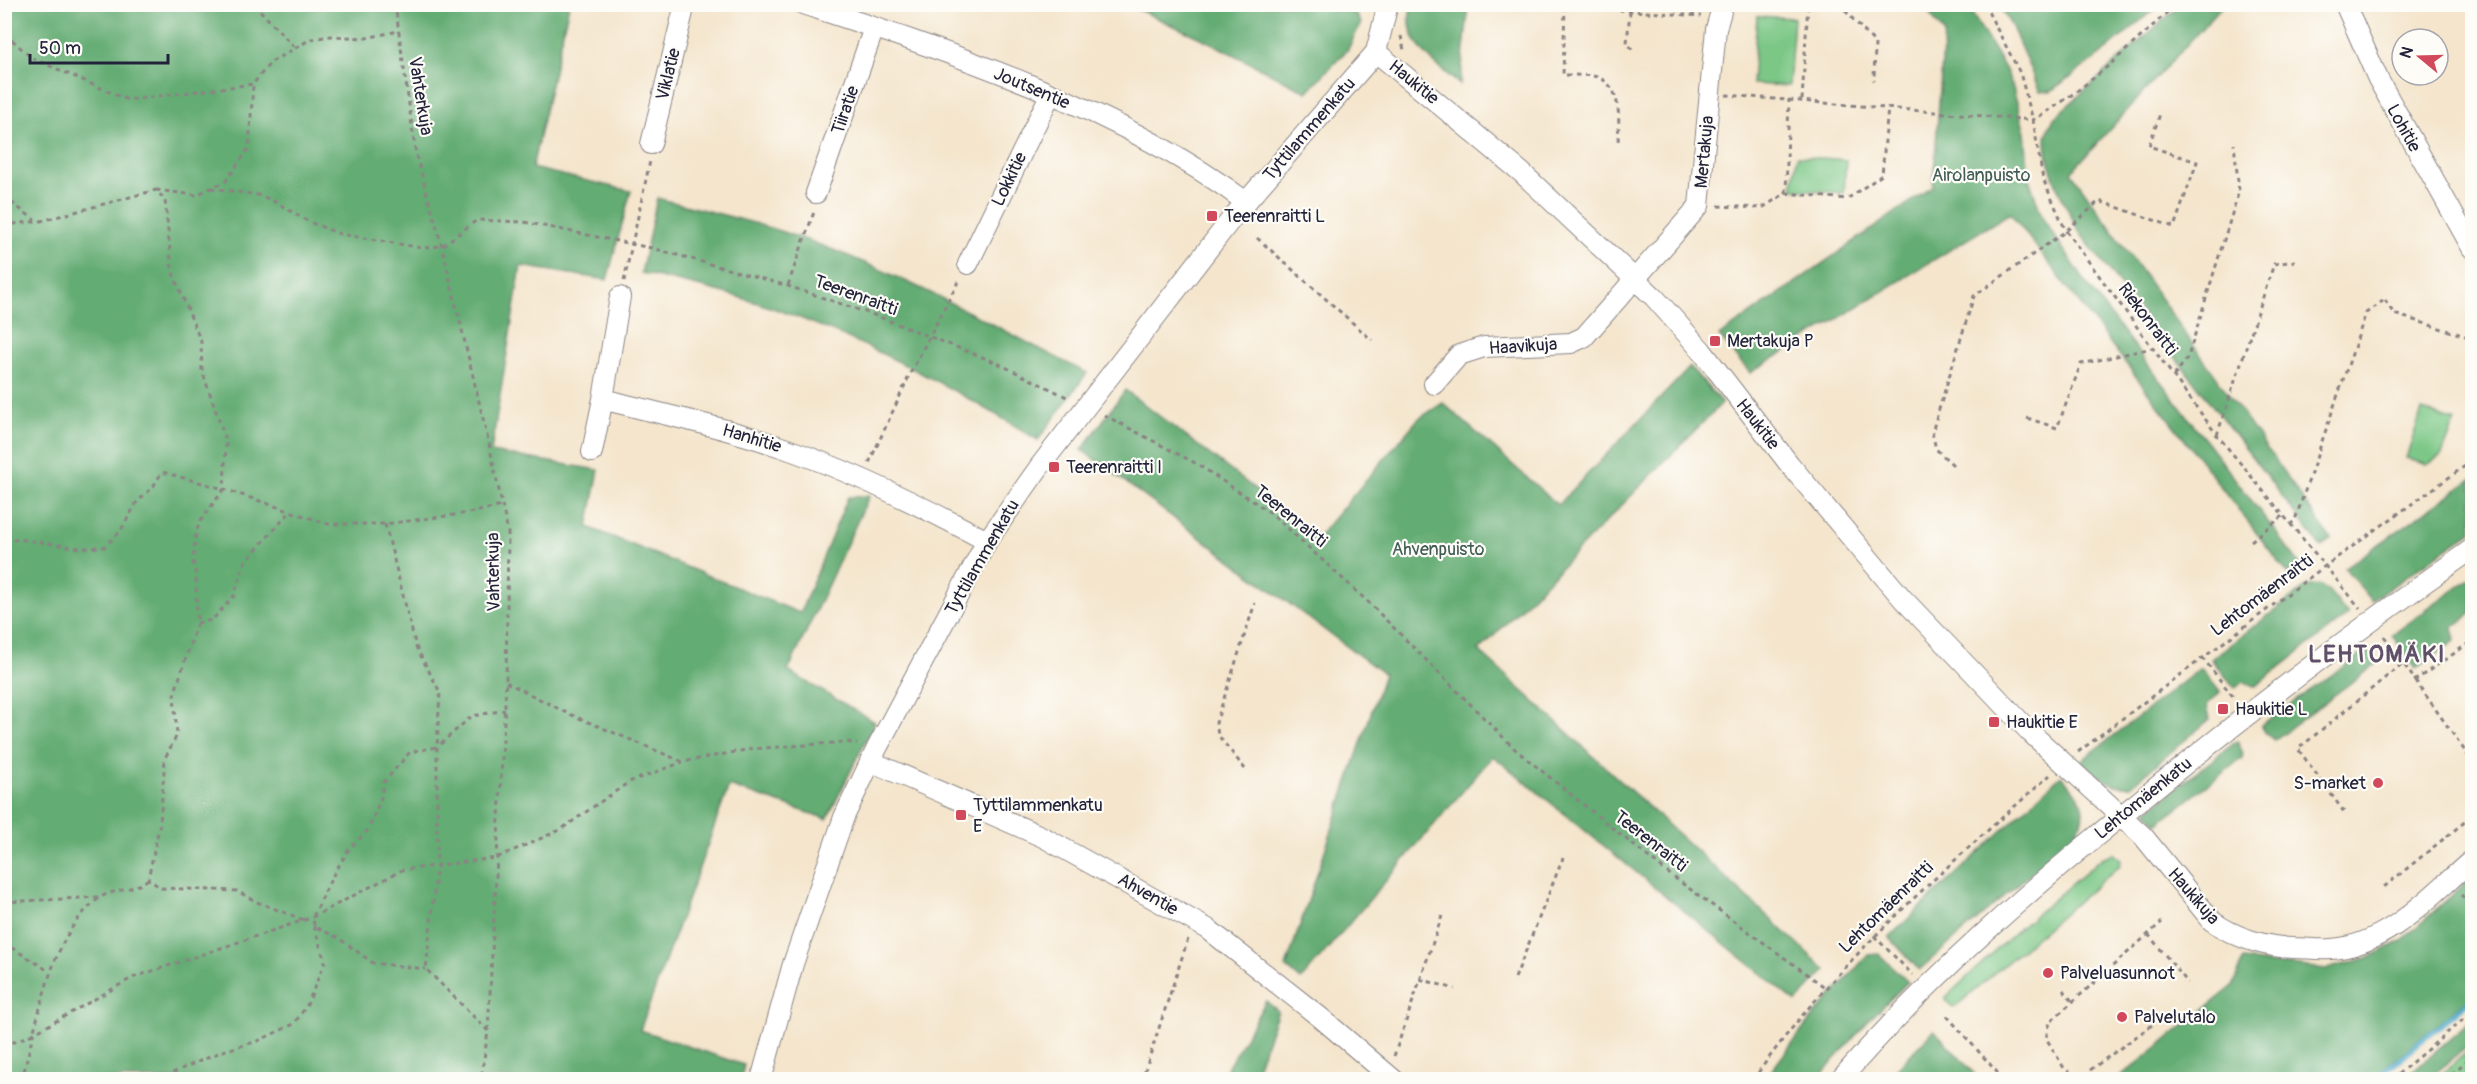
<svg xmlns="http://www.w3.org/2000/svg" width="2477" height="1084" viewBox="0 0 2477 1084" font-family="Pangolin,sans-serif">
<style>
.green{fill:#7bc786;stroke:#4e7460;stroke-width:1.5}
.forest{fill:#64ac73;stroke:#436757;stroke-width:1.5}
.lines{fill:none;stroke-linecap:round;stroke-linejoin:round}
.stream{stroke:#4eaccd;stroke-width:5}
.minor-casing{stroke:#8b8484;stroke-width:22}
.path{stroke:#8b8484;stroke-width:3;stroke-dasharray:4.5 4.5;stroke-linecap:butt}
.minor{stroke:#fff;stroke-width:20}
.poi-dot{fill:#d1495b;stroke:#fdfcf7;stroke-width:2}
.labels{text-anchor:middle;stroke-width:4.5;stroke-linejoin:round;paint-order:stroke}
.street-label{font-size:18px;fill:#22223b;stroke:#fdfcf7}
.park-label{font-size:18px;fill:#415c55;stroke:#fdfcf7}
.poi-label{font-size:18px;fill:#22223b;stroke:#fdfcf7;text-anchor:start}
.district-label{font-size:24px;font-weight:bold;letter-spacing:1.5px;fill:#615069;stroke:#fdfcf7}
</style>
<rect width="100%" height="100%" fill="#fdfcf7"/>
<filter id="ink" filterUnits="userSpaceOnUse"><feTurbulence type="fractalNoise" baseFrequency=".0167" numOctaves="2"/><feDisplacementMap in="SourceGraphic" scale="12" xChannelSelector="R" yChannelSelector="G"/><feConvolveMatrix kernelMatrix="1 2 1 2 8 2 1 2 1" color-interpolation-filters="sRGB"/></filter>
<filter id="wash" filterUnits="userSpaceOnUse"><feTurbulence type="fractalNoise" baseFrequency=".008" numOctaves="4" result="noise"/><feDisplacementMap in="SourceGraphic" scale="24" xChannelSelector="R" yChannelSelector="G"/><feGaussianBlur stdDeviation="1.35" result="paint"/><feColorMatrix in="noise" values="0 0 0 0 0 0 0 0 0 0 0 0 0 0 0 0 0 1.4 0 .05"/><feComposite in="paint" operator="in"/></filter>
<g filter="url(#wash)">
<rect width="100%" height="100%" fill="#f4e5cc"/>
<path class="green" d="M1757,16L1794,18L1789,86L1752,84Z
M1797,156L1846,160L1844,193L1792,189Z
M2422,410L2455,421L2442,455L2427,465L2406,458Z
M2113,853L2121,859L2120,865L1954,1008L1945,998L2014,933L2102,858Z
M2472,1048V1079H2436Z"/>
<path class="forest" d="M5,4L569,5L532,168L631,191L607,280L521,266L491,452L599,470L588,527L800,613L848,497L869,496L788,671L875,722L827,819L729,786L640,1030L744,1065L741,1079H5Z
M2181,4L2223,5L2071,172L2331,539L2321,547L2080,233C2066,207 2046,171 2046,140C2046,133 2051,125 2054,118Z
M1128,5H1335L1355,13L1361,23L1348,49L1307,92L1207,41Z
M1411,5H1469L1460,85C1434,62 1402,44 1411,5Z
M1923,5H1967L2006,70L2013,88L2025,132L2029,179L2043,219L2091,290L2300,564L2288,574L2010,213L1750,373L1719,336L1933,186L1944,33Z
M1999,5H2159L2099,56L2051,91L2040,92L2012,27Z
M657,198C701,210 746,219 789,234C893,268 990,324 1087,373L1038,440C941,380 833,323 721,292C695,285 668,279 641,273Z
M1690,367L1722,403L1479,651L1826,970L1796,1002L1493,756L1301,980L1286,967L1384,674L1082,450L1125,390L1318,537L1418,419L1443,403L1558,505Z
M2472,479V531L2371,601L2345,568Z
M2472,577V613L2453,627L2455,641L2416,669L2392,635Z
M2319,585L2329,591L2348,615L2254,687L2244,682L2235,688L2211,659L2307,586Z
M2367,650L2377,663L2274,740L2266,734L2261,725Z
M2201,668L2220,692L2207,705L2210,719L2131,786C2110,789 2096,774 2081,761Z
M2237,741L2243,753L2242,758L2157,824L2147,811Z
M2061,775C2080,797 2093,809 2073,837L1919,970L1889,937Z
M2472,877V996L2371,1079H2118L2233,986L2243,960L2327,969L2367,958L2401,941Z
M1879,954L1908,982L1870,1019L1818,1079H1765L1814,1015L1868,955Z
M1266,1001L1278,1011L1253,1079H1221Z
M2472,1020V1043L2428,1079H2403Z
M1934,1030L1979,1079H1887Z"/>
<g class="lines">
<path class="stream" d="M2374,1080L2472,999"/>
</g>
</g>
<g filter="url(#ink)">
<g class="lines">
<g class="minor-casing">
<path id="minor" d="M803,4C950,52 1122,109 1246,202
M2345,4L2378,79L2472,248
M1376,52L1521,172L1654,297L1702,351L1790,465L1902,598L2031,733L2143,836L2212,921C2235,938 2266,947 2294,948C2306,948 2319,950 2331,949C2388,946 2432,894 2472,860
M651,144L685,4
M816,193L874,28
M968,264L1050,95
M620,297L603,399C664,415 725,427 784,448C854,472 922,506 987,541
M1434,384L1459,355L1484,347L1571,343L1584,337L1699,206L1716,29L1723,4
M592,452L603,399
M870,761L1043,837L1208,929L1321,1018L1394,1080
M761,1080L793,964L844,817L877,748L987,541L1040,466L1233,217L1376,52L1388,4
M1840,1080C1929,977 2027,892 2132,807C2242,717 2355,631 2472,549"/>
</g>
<path class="path" d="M254,4L295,48
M395,4L416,155L442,246L490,448L508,533L506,682L488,1031L481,1080
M1538,4L1701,16
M1839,4L1875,43L1874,81
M1984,4L2020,73L2033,120L2043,179L2066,231L2217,435L2360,608
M1565,6L1563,75C1573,75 1583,75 1593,76C1623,82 1619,120 1618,143
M1630,11L1627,43L1634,51
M4,24L11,39L32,58L128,100L253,84
M1401,36L1404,50
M4,59L11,39
M1726,95L2033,120C2086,90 2132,45 2176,4
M1802,100L1808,4
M211,188L258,195L272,200L309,222L340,234L423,248L442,246L477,220L524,222L656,249L788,286L877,316L997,363L1069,398
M156,190L196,195L226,181L249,148L253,84L271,62L311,39L331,36L366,38L398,31
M1786,193L1789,99
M4,197L35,220
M1718,206L1762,208L1786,193L1847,199L1882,175L1888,107
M4,225L41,221L156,190L165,200L172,271L201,342L202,370L226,441L224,489L328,524H385L469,513L502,506
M1257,238L1372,340
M624,281L650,161
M788,285L814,212
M2385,300L2394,314L2472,338
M2174,376L2188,357L2239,191L2234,144
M1104,415L1197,464L1271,513L1368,602L1516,750L1668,873L1826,988
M2027,418L2057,428L2081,364L2152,348
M2217,435L2274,264L2295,261
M869,463L910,374L960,278
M1953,465L1936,449L1932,432L1974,296L2066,231L2099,201L2174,227L2197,162L2149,146L2160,114
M385,524L416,647L440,692L437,747L410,752L383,783L381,798L368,830L349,849L332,877L313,917L314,926L340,939L373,963L426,969
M2290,525L2295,520L2366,313L2387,298
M2251,541L2283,516
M4,542L19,539L80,548L104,547L120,532L137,502L153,487L162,472L224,489L201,520L196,532L193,562L196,575L197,623L174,695L177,735L165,758L160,823L148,879L161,888L237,891L257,902L304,920
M197,623L212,620L234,596L245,562L290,512
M2384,636L2472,761
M2202,657L2235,699
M2414,681L2472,641
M506,682L565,712L683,762L751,749L847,742L857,744
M2078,752L2325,566L2472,461
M1245,769L1218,735L1216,723L1255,603
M2344,812L2298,749L2402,664
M2384,887L2472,816
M2461,895L2472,904
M4,902L99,897
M2148,934L2188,983
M1874,936L1913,975
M4,943L49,971
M2107,972L2112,980
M1515,978L1563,858
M1420,979L1455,989
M2063,990L2073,1002
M1947,1016L2004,1080
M2152,1025L2082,1076L2076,1077L2064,1068L2046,1038L2050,1022L2162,922
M488,1031L426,969L437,864V747L472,716L505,710
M4,1046L33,1034C46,987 57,931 98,899C112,888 134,892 148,879
M1394,1056L1442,916
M22,1080L33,1034L132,978L313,917L402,870L496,858L560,830L629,782L683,762
M156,1080L223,1051L258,1041L294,1024L307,1005L325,962L314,926
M1142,1080L1188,939
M1753,1080C1835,962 1944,870 2050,775
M2391,1080L2472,1012
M2445,1080L2472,1056"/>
<use href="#minor" class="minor"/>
</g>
</g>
<g class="poi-dot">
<rect x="1206" y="210" width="12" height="12" rx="3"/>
<rect x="1709" y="335" width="12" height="12" rx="3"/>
<rect x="1048" y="461" width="12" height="12" rx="3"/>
<rect x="2217" y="703" width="12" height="12" rx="3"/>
<rect x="1988" y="716" width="12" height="12" rx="3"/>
<circle cx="2378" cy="783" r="6"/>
<rect x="955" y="809" width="12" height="12" rx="3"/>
<circle cx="2048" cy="973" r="6"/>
<circle cx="2122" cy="1017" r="6"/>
</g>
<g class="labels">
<g class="street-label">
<text transform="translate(668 74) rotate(-76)" y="6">Viklatie</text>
<text transform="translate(1414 82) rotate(39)" y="6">Haukitie</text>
<text transform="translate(1032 88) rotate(23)" y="6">Joutsentie</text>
<text transform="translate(421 96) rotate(81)" y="6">Vahterkuja</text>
<text transform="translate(845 110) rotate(-71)" y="6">Tiiratie</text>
<text transform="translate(2404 128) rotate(61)" y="6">Lohitie</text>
<text transform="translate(1309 129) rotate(-49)" y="6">Tyttilammenkatu</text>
<text transform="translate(1704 152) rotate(-85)" y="6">Mertakuja</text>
<text transform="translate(1009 179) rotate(-64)" y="6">Lokkitie</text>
<text transform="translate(856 295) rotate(20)" y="6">Teerenraitti</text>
<text transform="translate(2148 319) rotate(53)" y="6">Riekonraitti</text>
<text transform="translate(1523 346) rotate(-4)" y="6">Haavikuja</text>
<text transform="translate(1758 424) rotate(52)" y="6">Haukitie</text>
<text transform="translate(752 438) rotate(17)" y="6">Hanhitie</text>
<text transform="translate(1291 516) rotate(39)" y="6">Teerenraitti</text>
<text transform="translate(982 557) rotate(-60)" y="6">Tyttilammenkatu</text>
<text transform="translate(493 572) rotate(-91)" y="6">Vahterkuja</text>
<text transform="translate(2262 595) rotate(-37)" y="6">Lehtomäenraitti</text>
<text transform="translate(2143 798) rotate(-39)" y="6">Lehtomäenkatu</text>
<text transform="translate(1651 841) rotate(38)" y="6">Teerenraitti</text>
<text transform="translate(1148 894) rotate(30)" y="6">Ahventie</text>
<text transform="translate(2194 896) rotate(49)" y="6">Haukikuja</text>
<text transform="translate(1886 907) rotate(-44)" y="6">Lehtomäenraitti</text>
</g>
<g class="park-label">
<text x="1981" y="181">Airolanpuisto</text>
<text x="1438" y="555">Ahvenpuisto</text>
</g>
<g class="poi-label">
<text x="1224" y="222">Teerenraitti L</text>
<text x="1727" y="347">Mertakuja P</text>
<text x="1066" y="473">Teerenraitti I</text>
<text x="2235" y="715">Haukitie L</text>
<text x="2006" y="728">Haukitie E</text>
<text x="2366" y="789" text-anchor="end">S-market</text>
<text x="973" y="811">Tyttilammenkatu<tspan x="973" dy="21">E</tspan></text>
<text x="2060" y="979">Palveluasunnot</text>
<text x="2134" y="1023">Palvelutalo</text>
</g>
<g class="district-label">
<text x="2377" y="662">LEHTOMÄKI</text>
</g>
</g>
<rect width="2477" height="1084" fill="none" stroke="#fdfcf7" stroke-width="24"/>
<g transform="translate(2420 57) rotate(289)"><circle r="28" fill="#fdfcf7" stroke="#a5a5ac" stroke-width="1.5"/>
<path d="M0-4.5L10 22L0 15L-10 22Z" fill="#d1495b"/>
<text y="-9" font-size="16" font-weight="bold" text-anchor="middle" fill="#22223b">N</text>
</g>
<path d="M30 54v9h138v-9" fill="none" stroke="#22223b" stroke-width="3"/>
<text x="39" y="54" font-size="18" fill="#22223b" stroke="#fdfcf7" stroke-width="4.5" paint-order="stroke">50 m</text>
</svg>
